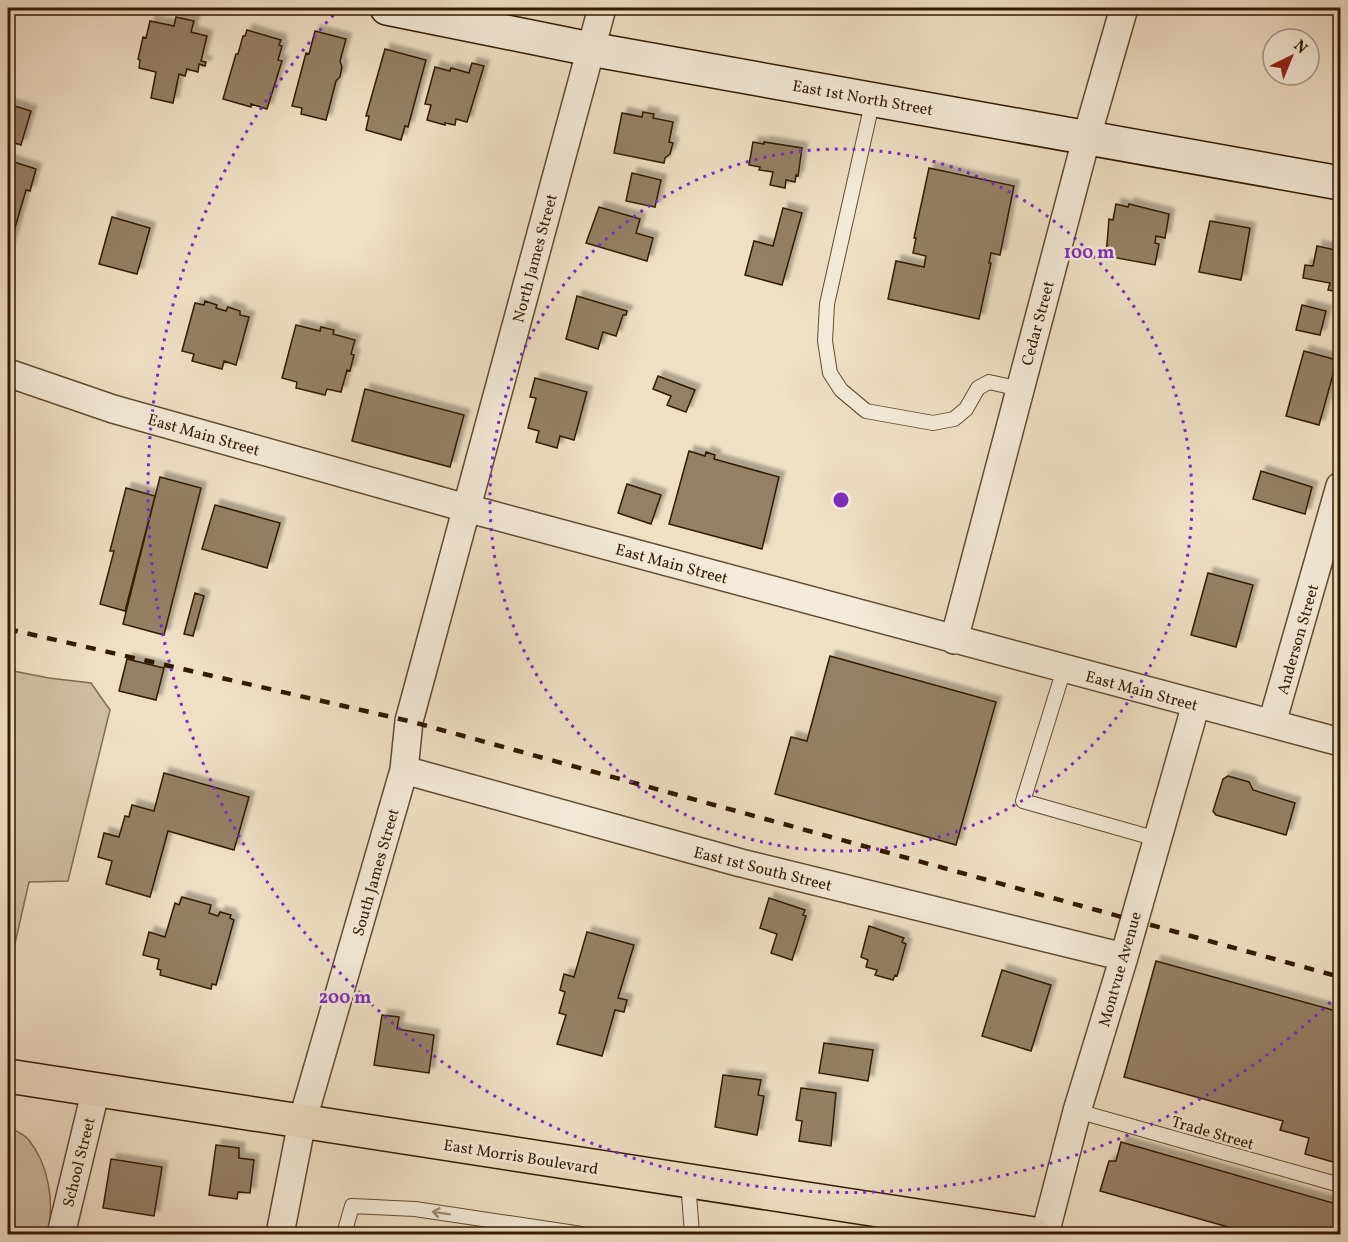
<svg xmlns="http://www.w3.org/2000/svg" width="1348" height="1242" viewBox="0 0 1348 1242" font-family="Vollkorn,serif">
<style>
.green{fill:#cfbea4;stroke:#806c52;stroke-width:1.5}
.building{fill:#948066;stroke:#321a00;stroke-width:1.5;filter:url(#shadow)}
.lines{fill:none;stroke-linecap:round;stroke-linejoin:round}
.lane-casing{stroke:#614b31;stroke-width:16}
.street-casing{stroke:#614b31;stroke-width:30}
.secondary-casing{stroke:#321a00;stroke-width:36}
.primary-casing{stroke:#321a00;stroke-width:36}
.lane{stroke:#f5ead9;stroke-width:14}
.street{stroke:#f5ead9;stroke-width:27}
.secondary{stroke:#f5ead9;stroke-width:33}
.primary{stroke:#efdfc5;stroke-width:33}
.rail{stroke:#321a00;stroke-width:4.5;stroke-dasharray:10 10;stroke-linecap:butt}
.oneway{stroke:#9d8c77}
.ring{fill:none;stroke:#7b2cbf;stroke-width:3;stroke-dasharray:3 6}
.labels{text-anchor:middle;stroke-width:5;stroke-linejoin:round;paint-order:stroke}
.street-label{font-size:16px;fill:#321a00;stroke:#f5ead9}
.centre{fill:#7b2cbf;stroke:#f5ead9;stroke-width:3}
.ring-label{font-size:18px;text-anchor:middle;font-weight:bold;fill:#7b2cbf;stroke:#f5ead9;stroke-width:5;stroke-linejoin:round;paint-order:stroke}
</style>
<defs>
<filter id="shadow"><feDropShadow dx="5.5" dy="-5.5" stdDeviation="1.5" flood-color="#0004"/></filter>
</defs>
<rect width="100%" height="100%" fill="#efdfc5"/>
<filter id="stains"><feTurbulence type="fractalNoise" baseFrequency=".00333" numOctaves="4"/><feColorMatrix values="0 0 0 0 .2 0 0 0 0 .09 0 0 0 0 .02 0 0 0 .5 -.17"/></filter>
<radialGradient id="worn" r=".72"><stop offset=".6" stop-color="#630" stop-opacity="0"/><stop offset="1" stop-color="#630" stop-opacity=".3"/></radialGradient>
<path class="green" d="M8,670L49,678L91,683L110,710L68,881L29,882L8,974Z
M8,1126C14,1130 23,1134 28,1139C49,1164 55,1204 47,1234H8Z"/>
<path class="building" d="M176,17L194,21L191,32L207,36L201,61L206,62L205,66L199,64L198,72L187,69L185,76L179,74L173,103L151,98L156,72L139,68L140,60L138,59L143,37L146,38L150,21L174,26Z
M247,30L281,40L279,45L282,46L278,60L282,61L267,109L251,104V107L223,99L236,54H238L243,36H245Z
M315,31L346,39L340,61L342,67L340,77L336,81L326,120L301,114L302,108L292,106L306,53L309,54Z
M385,49L426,60L408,127L405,126L401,140L366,130L369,116H366Z
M472,63L484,66L467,122L456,119L455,125L445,123V125L427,120L431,105L425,104L435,67L450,71L451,68L469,73Z
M8,104L31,111L21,145L8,141Z
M643,112L654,114L653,118L673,122L669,142L673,143L670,154L665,158L664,163L614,153L622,113L642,117Z
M753,142L764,144V142L802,148L798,176L796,175L795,182L786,180L785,188L770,185L773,172L759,170L760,167L749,165Z
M8,160L36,169L30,191L26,190L8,252Z
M929,168L1014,186L1000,255L991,253L989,263H991L979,319L888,299L896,261L924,267L926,256L913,253L916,238H914Z
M632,173L661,180L655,207L626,201Z
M1116,204L1128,207L1129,204L1169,214L1165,238L1156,236L1155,243L1159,244L1155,265L1106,256L1109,219L1113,220Z
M599,207L640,219L636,233L653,238L647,261L586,243Z
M783,208L802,213L782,285L745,275L754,241L773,246Z
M112,217L150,228L137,274L99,264Z
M1210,221L1250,228L1241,280L1199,272Z
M1317,246L1340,251V284L1339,292L1328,290L1330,283L1303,278L1305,265L1313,266Z
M577,296L627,311L626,315H623L616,336L603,332L598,349L566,339Z
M205,301L217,305L216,308L226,311L228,307L240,311V315L249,317L236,365L224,361L222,369L192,361L194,354L182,351L195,303L204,305Z
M1302,305L1326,311L1320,335L1296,330Z
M296,325L320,331L321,327L334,330L333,334L355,340L351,354L354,355L350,371L347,370L341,392L327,389L325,395L296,388L297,382L282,378Z
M1304,351L1337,360L1319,425L1286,416Z
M658,376L695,390L686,412L667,405L671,396L653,389Z
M535,378L587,392L574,440L560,436L557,448L536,442L539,431L528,428L536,398L530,397Z
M365,389L464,415L450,467L352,441Z
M689,451L705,456L706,452L715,455L714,459L779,477L762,549L669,524Z
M1261,471L1312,487L1305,514L1253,499Z
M160,477L201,488L164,635L123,624Z
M627,484L661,495L651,524L618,513Z
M126,488L155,496L125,611L100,604L114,551H110Z
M215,505L280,523L267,568L202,549Z
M1208,573L1253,585L1236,647L1191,635Z
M195,593L204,596L193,636L184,634Z
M830,656L996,702L956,845L775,794L791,737L807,741Z
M127,659L164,668L156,700L119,691Z
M164,773L249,797L234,850L168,831L150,897L106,884L112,861L98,857L104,833L119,837L125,816L129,817L132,805L154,811Z
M1228,776L1249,782L1253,790L1295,803L1286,835L1216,815L1213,811L1214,808L1223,779Z
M182,897L211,905L209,913L218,916L220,912L231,915L230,918L234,920L216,985L212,984L211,989L160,975L161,970L157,969L159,959L143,955L149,932L165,937L175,903L179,905Z
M769,898L805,910L803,915L806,916L792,960L771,953L777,934L760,928Z
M869,926L904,938L902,942L906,944L897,976L895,975L893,980L875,975L877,970L866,967L868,960L861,957Z
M587,932L634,945L618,998L627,1000L624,1012L615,1010L602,1056L557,1044L566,1015L559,1013L565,992L560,990L564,974L574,977Z
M1156,961L1340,1012V1164L1305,1154L1309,1138L1280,1130L1283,1121L1124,1077Z
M1002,970L1051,985L1031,1051L982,1036Z
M382,1015L399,1017L397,1029L434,1035L429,1073L374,1065Z
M824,1043L873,1050L868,1081L819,1073Z
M723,1075L761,1080L758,1095L764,1096L757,1135L715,1127Z
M801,1088L836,1093L831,1146L799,1141L802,1121L796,1120Z
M1121,1142L1340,1205V1234H1253L1100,1191L1109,1161H1116Z
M216,1145L239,1148V1158L254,1160L250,1193L238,1192L237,1199L209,1195Z
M111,1159L162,1167L154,1216L103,1208Z"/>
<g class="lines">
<g class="lane-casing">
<path id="lane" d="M873,99L827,304L825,341L830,373L841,390L866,411L933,423L954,419L966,409L978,388L989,382L1020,389
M1064,669L1023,801L1157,839
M1077,1111L1340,1185
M688,1181L692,1234
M344,1234L352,1206L415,1209L582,1234"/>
</g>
<g class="street-casing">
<path id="street" d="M8,373L113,409L466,508L1340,742
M954,640L1087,136L1124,8
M1272,723L1340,486
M404,770L741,863L1124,957
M61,1234L96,1089
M280,1234L302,1122L404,770L409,721L602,8
M1045,1234L1077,1111L1124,957L1196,704"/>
</g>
<g class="secondary-casing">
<path id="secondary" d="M387,8L590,49L1340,183"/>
</g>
<g class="primary-casing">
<path id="primary" d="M8,1076L1034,1234"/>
</g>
<use href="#lane" class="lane"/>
<use href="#street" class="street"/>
<use href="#secondary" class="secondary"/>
<use href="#primary" class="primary"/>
<path class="rail" d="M8,629L409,721L1340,977"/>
</g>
<defs><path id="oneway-shaft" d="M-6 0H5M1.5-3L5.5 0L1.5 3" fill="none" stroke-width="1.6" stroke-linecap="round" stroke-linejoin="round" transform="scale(1.5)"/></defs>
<use class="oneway" href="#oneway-shaft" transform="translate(441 1213) rotate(-171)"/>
<g class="ring">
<circle cx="841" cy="500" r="351"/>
<path d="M1337 996A702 702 0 0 1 340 8"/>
</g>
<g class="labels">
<g class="street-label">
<text transform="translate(863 97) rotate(10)" y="6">East 1st North Street</text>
<text transform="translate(534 258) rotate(-75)" y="6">North James Street</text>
<text transform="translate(1037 323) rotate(-75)" y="6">Cedar Street</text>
<text transform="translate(204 434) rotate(16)" y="6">East Main Street</text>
<text transform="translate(672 563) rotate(15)" y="6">East Main Street</text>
<text transform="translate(1297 639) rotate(-74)" y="6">Anderson Street</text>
<text transform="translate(1142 690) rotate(15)" y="6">East Main Street</text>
<text transform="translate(763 868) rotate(14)" y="6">East 1st South Street</text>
<text transform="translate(375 872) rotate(-74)" y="6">South James Street</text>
<text transform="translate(1119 969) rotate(-74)" y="6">Montvue Avenue</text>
<text transform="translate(1213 1132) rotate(16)" y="6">Trade Street</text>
<text transform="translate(521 1156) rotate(9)" y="6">East Morris Boulevard</text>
<text transform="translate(78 1162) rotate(-76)" y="6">School Street</text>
</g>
</g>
<circle cx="841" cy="500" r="9" class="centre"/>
<g class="ring-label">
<text x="1089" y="258">100 m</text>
<text x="345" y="1003">200 m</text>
</g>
<rect width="1348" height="1242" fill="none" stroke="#efdfc5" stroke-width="30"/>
<rect x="9" y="9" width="1330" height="1224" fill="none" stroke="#321a00" stroke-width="3"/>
<rect x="15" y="15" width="1318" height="1212" fill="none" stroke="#321a00" stroke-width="1.5"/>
<g transform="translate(1291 57) rotate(43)"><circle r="28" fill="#f5ead9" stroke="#a79782" stroke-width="1.5"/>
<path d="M0-4.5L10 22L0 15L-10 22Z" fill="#8f2418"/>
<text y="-9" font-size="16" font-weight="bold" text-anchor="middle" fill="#321a00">N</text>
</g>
<rect width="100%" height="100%" filter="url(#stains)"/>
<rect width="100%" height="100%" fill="url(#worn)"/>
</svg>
